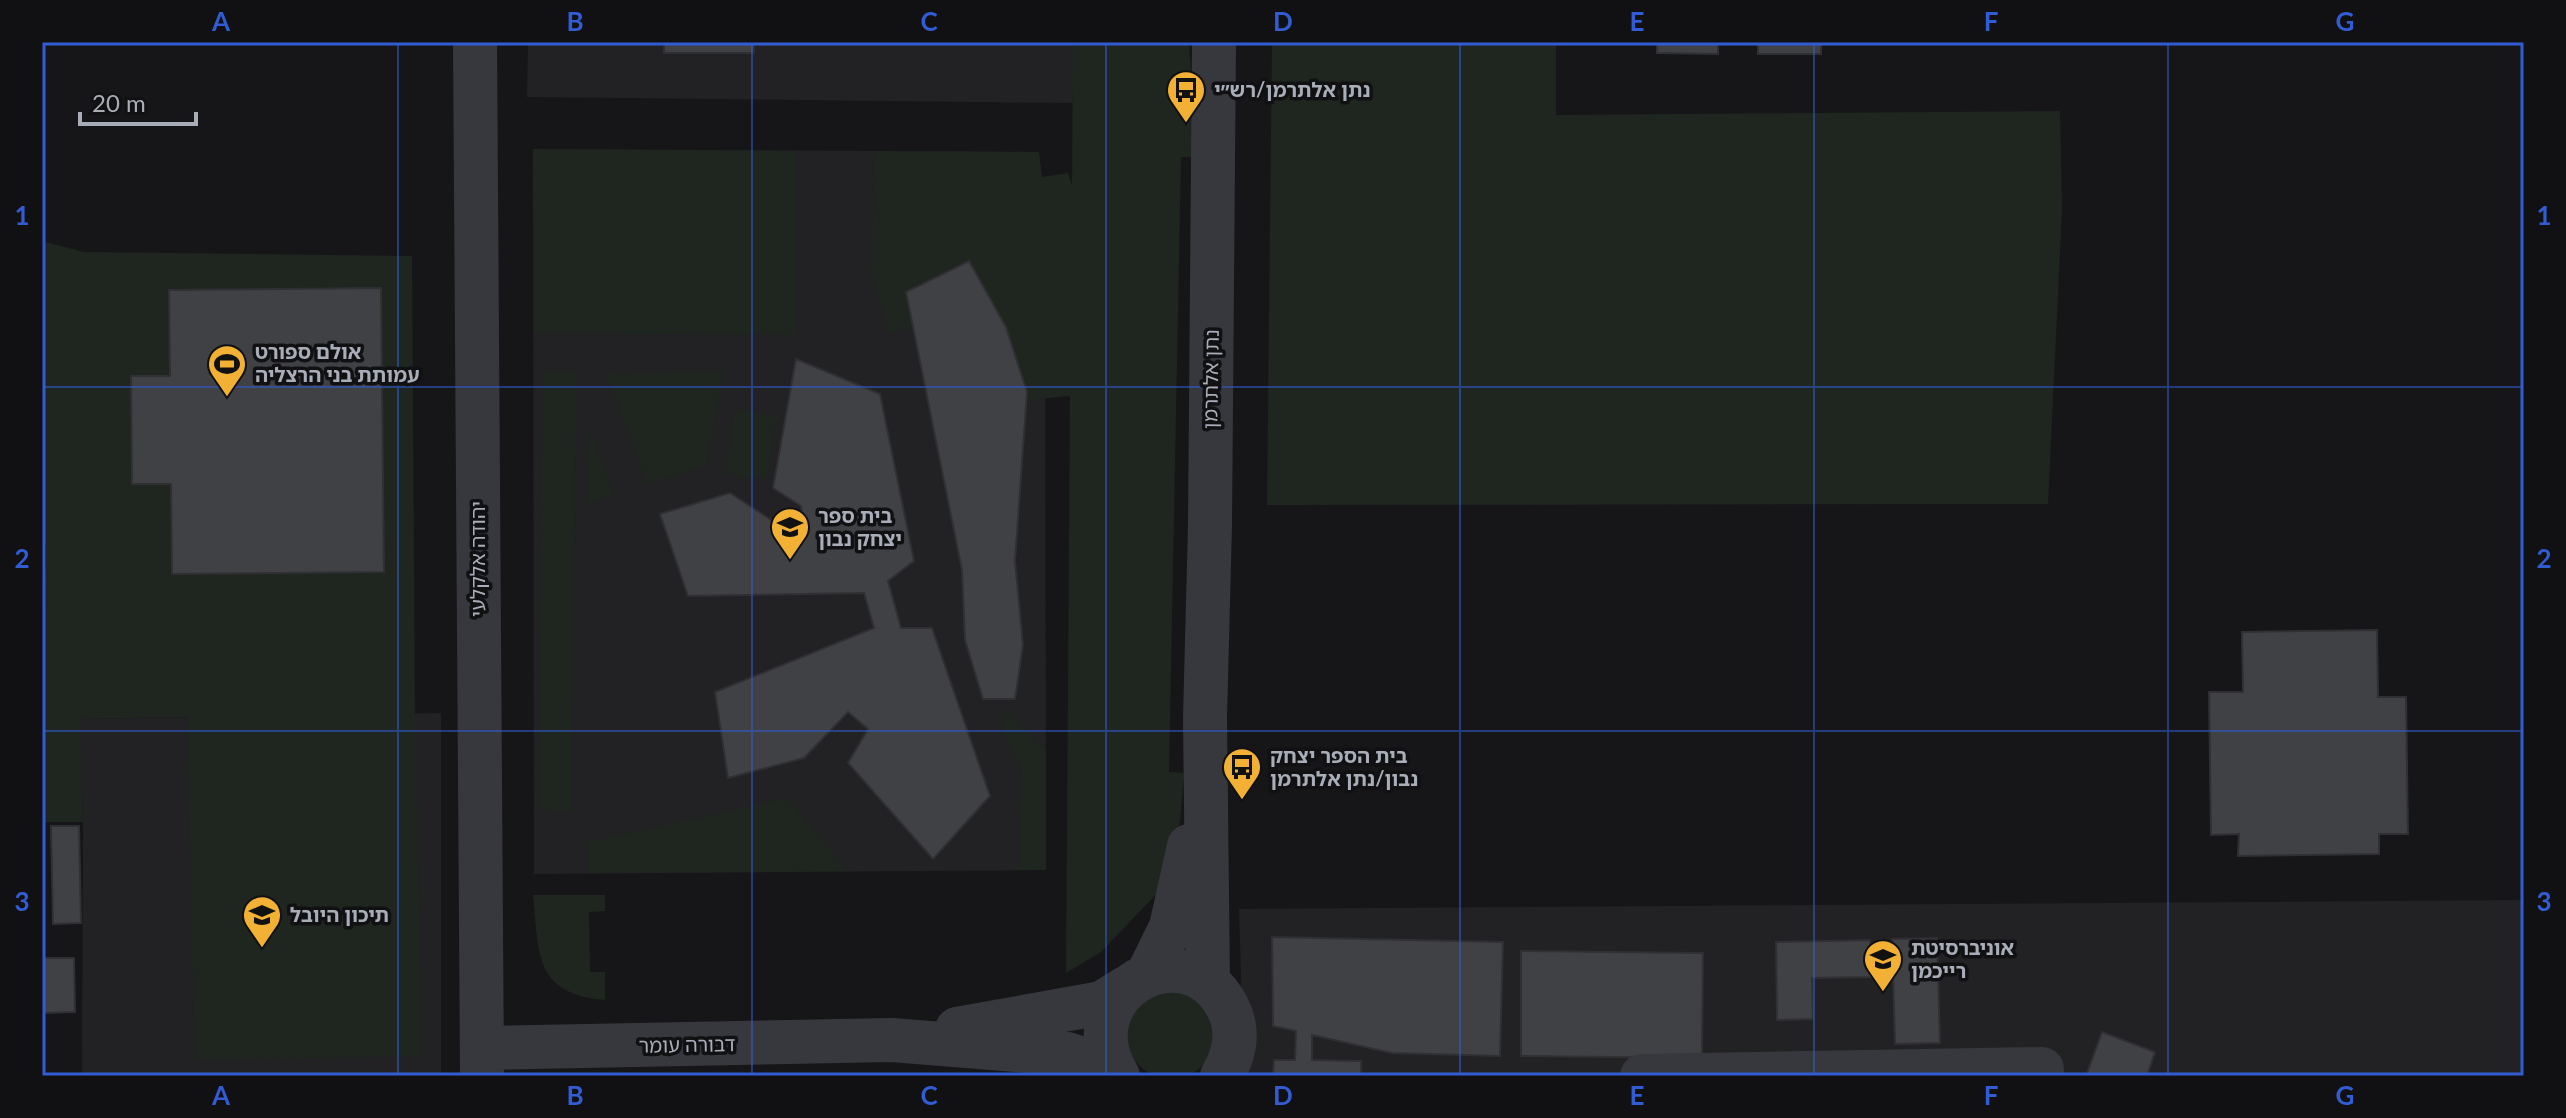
<svg xmlns="http://www.w3.org/2000/svg" width="2566" height="1118" viewBox="0 0 2566 1118" font-family="Lato,'Noto Sans Hebrew',sans-serif">
<style>
.built{fill:#222225}
.green{fill:#1e261f}
.building{fill:#404145;stroke:#303034;stroke-width:2}
.lines{fill:none;stroke-linecap:round;stroke-linejoin:round}
.minor{stroke:#37383d;stroke-width:44}
.grid{fill:none;stroke:#325cd3;stroke-width:2;stroke-opacity:0.55}
.labels{text-anchor:middle;stroke-width:7;stroke-linejoin:round;paint-order:stroke}
.poi-label{font-size:20px;font-weight:bold;fill:#a8adb8;stroke:#111113;text-anchor:start}
.street-label{font-size:20px;fill:#a8adb8;stroke:#111113}
.neatline{fill:none;stroke:#325cd3;stroke-width:3}
.grid-label{font-size:26px;text-anchor:middle;font-weight:bold;fill:#325cd3}
</style>
<rect width="100%" height="100%" fill="#161618"/>
<path class="built" d="M528,42H1073V103L527,97Z
M533,149L1039,152L1045,213L1046,870L534,874Z
M441,713V1076H82L83,822L79,719Z
M2524,900V1076H1244L1239,909Z"/>
<path class="green" d="M1073,42H1189L1196,157H1181L1169,772L1184,773L1180,822L1166,884L1101,952L1066,973L1070,396L1026,400L1006,327L969,261L907,292L913,327L890,333L872,277L874,151L1039,152L1042,177L1068,173L1072,185Z
M1272,42H1556V115L2060,111L2062,210L2048,504L1267,505Z
M533,149L795,151V335L534,333Z
M42,241L84,252L412,256L415,714L422,1056L195,1060L187,717L80,719L83,822H42L46,545L42,540Z
M724,371L706,465L647,484L606,374Z
M543,372H576L571,810L538,811Z
M735,410L777,416L767,480L725,473Z
M589,428L614,495L587,504Z
M1002,707L1046,750V870H1019L1021,771L1001,726Z
M787,798L848,871L588,873V842Z
M605,895V911L589,912L590,972H605V1000C534,994 539,954 533,895Z
M1127 1035a44 44 0 1 1 88 0a44 44 0 1 1-88 0Z"/>
<path class="building" d="M664,42H754V53H664Z
M1657,42H1718V54L1657,53Z
M1758,42H1821V54H1758Z
M969,261L1006,327L1027,392L1015,561L1023,645L1015,699H983L965,640L962,570L906,292Z
M381,288L384,572L172,574L171,484H132L131,376H170L169,290Z
M796,359L880,394L914,561L888,581L901,628H932L990,796L933,859L848,763L868,729L848,712L804,758L728,778L715,692L874,628L864,593L688,596L660,514L730,493L793,534L804,526L801,506L773,488Z
M2377,630L2378,697H2406L2408,834H2379V854L2238,856L2239,834L2211,835L2209,692H2243L2242,632Z
M51,826H79L81,923L53,924Z
M1272,937L1503,942L1500,1056L1392,1053L1312,1035V1060L1361,1061V1076H1273L1274,1060H1295L1296,1031L1273,1026Z
M1937,938L1940,1043L1895,1044L1892,939Z
M1870,940L1872,977L1812,978L1813,1019L1777,1020L1776,942Z
M1521,951L1703,953L1702,1058L1521,1056Z
M42,958H74L75,1012L42,1013Z
M2102,1032L2155,1052L2147,1076H2086Z"/>
<g class="lines">
<path class="minor" d="M475,42L482,1076
M1148,974L1171,927L1189,846
M1208,983L1205,717L1210,525L1214,42
M957,1029L1102,1003L1126,988
M482,1048L892,1040L1067,1054L1098,1064L1116,1076
M1979,1070L2042,1069
M1118,1076C1068,994 1184,927 1227,1006C1240,1030 1235,1054 1222,1076
M1642,1076L1979,1070V1076"/>
</g>
<path class="grid" d="M398,42V1076M752,42V1076M1106,42V1076M1460,42V1076M1814,42V1076M2168,42V1076M42,387H2524M42,731H2524"/>
<defs>
<g id="bus-pin" transform="scale(2)"><path d="M0 17L-7.5 6A9.5 9.5 0 1 1 7.5 6Z" fill="#f2b134" stroke="#111113"/><path d="M-5-6H5V4H4V6H2V4H-2V6H-4V4H-5ZM-3.5-4V0h7V-4ZM-3.5 1.2v1.5H-2V1.2ZM2 1.2v1.5H3.5V1.2Z" fill="#111"/></g>
<g id="stadium-pin" transform="scale(2)"><path d="M0 17L-7.5 6A9.5 9.5 0 1 1 7.5 6Z" fill="#f2b134" stroke="#111113"/><path d="M0-5a6.5 5 0 1 0 0 10a6.5 5 0 1 0 0-10ZM-3.5-1.8h7v3.6h-7Z" fill="#111"/></g>
<g id="school-pin" transform="scale(2)"><path d="M0 17L-7.5 6A9.5 9.5 0 1 1 7.5 6Z" fill="#f2b134" stroke="#111113"/><path d="M0-5L7-2L0 1L-7-2ZM-4 1L0 2.5L4 1V4Q0 6-4 4Z" fill="#111"/></g>
<g id="university-pin" transform="scale(2)"><path d="M0 17L-7.5 6A9.5 9.5 0 1 1 7.5 6Z" fill="#f2b134" stroke="#111113"/><path d="M0-5L7-2L0 1L-7-2ZM-4 1L0 2.5L4 1V4Q0 6-4 4Z" fill="#111"/></g>
</defs>
<g fill-rule="evenodd">
<use href="#bus-pin" x="1186" y="90"/>
<use href="#stadium-pin" x="227" y="364"/>
<use href="#school-pin" x="790" y="527"/>
<use href="#bus-pin" x="1242" y="767"/>
<use href="#school-pin" x="262" y="915"/>
<use href="#university-pin" x="1883" y="959"/>
</g>
<g class="labels">
<g class="poi-label">
<text x="1214" y="97">נתן אלתרמן/רש״י</text>
<text x="255" y="359">אולם ספורט<tspan x="255" dy="23">עמותת בני הרצליה</tspan></text>
<text x="818" y="523">בית ספר<tspan x="818" dy="23">יצחק נבון</tspan></text>
<text x="1270" y="763">בית הספר יצחק<tspan x="1270" dy="23">נבון/נתן אלתרמן</tspan></text>
<text x="290" y="922">תיכון היובל</text>
<text x="1911" y="955">אוניברסיטת<tspan x="1911" dy="23">רייכמן</tspan></text>
</g>
<g class="street-label">
<text transform="translate(1211 379) rotate(-89)" y="7">נתן אלתרמן</text>
<text transform="translate(478 559) rotate(-90)" y="7">יהודה אלקלעי</text>
<text transform="translate(687 1045) rotate(-1)" y="7">דבורה עומר</text>
</g>
</g>
<rect width="2566" height="1118" fill="none" stroke="#111113" stroke-width="88"/>
<path d="M80 112v12h116v-12" fill="none" stroke="#a8adb8" stroke-width="4"/>
<text x="92" y="112" font-size="24" fill="#a8adb8" stroke="#111113" stroke-width="6" paint-order="stroke">20 m</text>
<rect x="44" y="44" width="2478" height="1030" class="neatline"/>
<g class="grid-label">
<text x="221" y="31">A</text>
<text x="575" y="31">B</text>
<text x="929" y="31">C</text>
<text x="1283" y="31">D</text>
<text x="1637" y="31">E</text>
<text x="1991" y="31">F</text>
<text x="2345" y="31">G</text>
<text x="22" y="225">1</text>
<text x="2544" y="225">1</text>
<text x="22" y="568">2</text>
<text x="2544" y="568">2</text>
<text x="22" y="911">3</text>
<text x="2544" y="911">3</text>
<text x="221" y="1105">A</text>
<text x="575" y="1105">B</text>
<text x="929" y="1105">C</text>
<text x="1283" y="1105">D</text>
<text x="1637" y="1105">E</text>
<text x="1991" y="1105">F</text>
<text x="2345" y="1105">G</text>
</g>
</svg>
